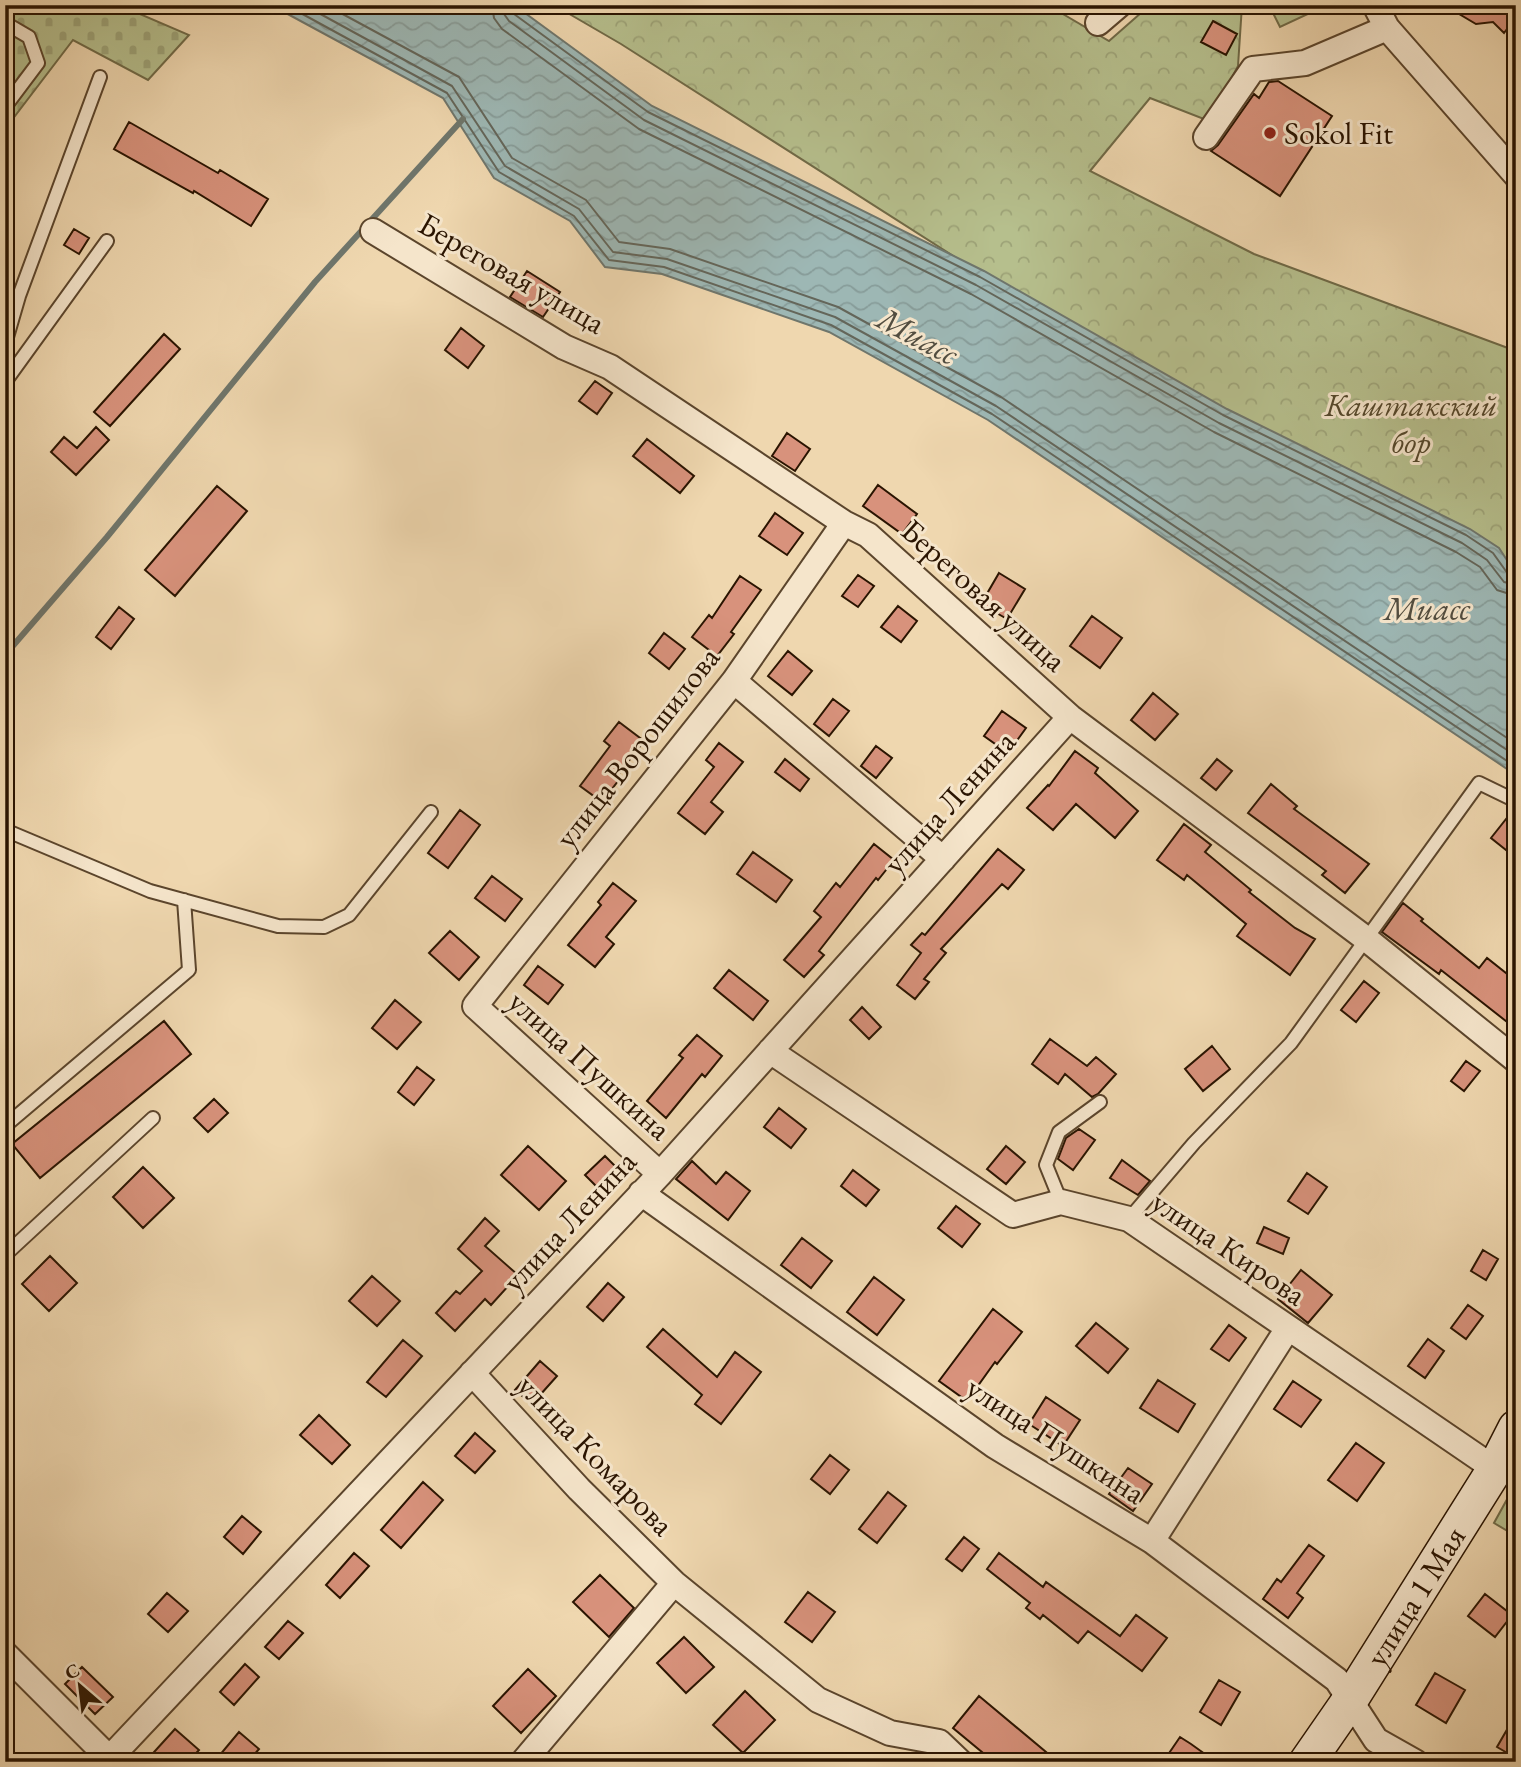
<svg xmlns="http://www.w3.org/2000/svg" width="1521" height="1767" viewBox="0 0 1521 1767" font-family="'EB Garamond',serif">
<style>
.green{fill:#b6bf8d;stroke:#706a47;stroke-width:2}
.forest{fill:url(#forest-crowns);stroke:#706a47;stroke-width:2}
.cemetery{fill:url(#cemetery-stones);stroke:#706a47;stroke-width:2}
.water{fill:url(#water-waves);stroke:#6f766c;stroke-width:2}
.lines{fill:none;stroke-linecap:round;stroke-linejoin:round}
.shore{stroke:#64665a;stroke-width:2}
.stream{stroke:#6f766c;stroke-width:6}
.building{fill:#d8927c;stroke:#2a1401;stroke-width:2}
.service-casing{stroke:#5b452c;stroke-width:16}
.minor-casing{stroke:#5b452c;stroke-width:28}
.secondary-casing{stroke:#2a1401;stroke-width:38}
.service{stroke:#f5e5cb;stroke-width:12}
.minor{stroke:#f5e5cb;stroke-width:24}
.secondary{stroke:#f5e5cb;stroke-width:35}
.poi-dot{fill:#8f2418;stroke:#f5e5cb;stroke-width:2.5}
.labels{text-anchor:middle;stroke-width:6;stroke-linejoin:round;paint-order:stroke}
.poi-label{font-size:32px;fill:#2a1401;stroke:#f5e5cb;text-anchor:start}
.street-label{font-size:32px;fill:#2a1401;stroke:#f5e5cb}
.park-label{font-size:32px;font-style:italic;fill:#54472b;stroke:#f5e5cb}
.water-label{font-size:33px;font-style:italic;fill:#524d40;stroke:#f5e5cb}
</style>
<defs>
<pattern id="forest-crowns" width="20" height="18" patternUnits="userSpaceOnUse" patternTransform="scale(1.75)"><rect width="20" height="18" fill="#b6bf8d"/><path d="M2 6a3 3 0 1 1 6 0M12 15a3 3 0 1 1 6 0" fill="none" stroke="#9da378"/></pattern>
<pattern id="cemetery-stones" width="16" height="16" patternUnits="userSpaceOnUse" patternTransform="scale(1.75)"><rect width="16" height="16" fill="#b6bf8d"/><path d="M2 7V4a2 2 0 0 1 4 0v3zM10 15v-3a2 2 0 0 1 4 0v3z" fill="#9da378"/></pattern>
<pattern id="water-waves" width="16" height="10" patternUnits="userSpaceOnUse" patternTransform="scale(1.75)"><rect width="16" height="10" fill="#9db7b4"/><path d="M0 5q4-4 8 0t8 0" fill="none" stroke="#879c99"/></pattern>
</defs>
<rect width="100%" height="100%" fill="#efd7af"/>
<filter id="stains"><feTurbulence type="fractalNoise" baseFrequency=".00286" numOctaves="4"/><feColorMatrix values="0 0 0 0 .2 0 0 0 0 .09 0 0 0 0 .02 0 0 0 .5 -.17"/></filter>
<radialGradient id="worn" r=".72"><stop offset=".6" stop-color="#630" stop-opacity="0"/><stop offset="1" stop-color="#630" stop-opacity=".3"/></radialGradient>
<path class="green" d="M1269,5H1327L1280,27Z
M1516,1483V1536L1494,1523Z"/>
<path class="forest" d="M554,5H1071L1063,14L1109,41L1150,5H1242L1238,66L1209,121L1150,98L1090,171L1254,254L1516,351V615L621,44Z"/>
<path class="cemetery" d="M5,5H119L189,35L148,80L73,40L5,129Z"/>
<path class="water" d="M271,5H514L652,106L984,271L1227,409L1470,529L1499,548L1516,574V775L988,420L829,332L662,274L605,267L570,221L494,178L443,98Z"/>
<g class="lines">
<path class="shore" d="M286,5L447,93L499,172L574,216L609,260L664,267L831,325L992,414L1516,767
M304,5L452,86L505,166L579,209L613,252L667,259L835,317L996,406L1516,756
M326,5L459,77L512,158L586,200L619,242L670,249L838,307L1001,397L1516,744
M492,5L494,18L502,29L639,129L971,294L1214,432L1456,552L1480,567L1497,590L1516,596
M502,5L504,14L509,21L644,120L976,285L1219,423L1462,543L1487,560L1504,582L1516,585
M511,5L514,14L648,112L980,277L1223,415L1466,535L1493,553L1508,574L1516,576"/>
<path class="stream" d="M5,655L107,537L315,282L463,119"/>
</g>
<path class="building" d="M1444,5H1516V17L1504,33L1493,22L1476,24Z
M1213,21L1237,34L1226,55L1201,42Z
M1278,81L1332,116L1280,196L1211,151L1218,145L1254,94L1259,98L1269,82Z
M129,122L218,173L220,170L268,199L251,226L194,191L193,193L114,149Z
M74,229L89,238L79,254L64,245Z
M527,271L560,292L543,317L510,297Z
M461,328L484,346L468,368L445,350Z
M164,334L180,349L110,426L94,412Z
M595,381L612,393L597,414L579,401Z
M96,427L109,440L76,475L51,452L64,437L77,448Z
M787,433L810,449L795,471L772,456Z
M647,439L694,476L680,493L633,456Z
M878,485L917,514L902,534L863,506Z
M217,486L247,511L175,596L145,570Z
M775,513L803,533L787,555L759,536Z
M999,573L1025,589L1007,619L981,604Z
M858,575L874,586L858,607L842,596Z
M740,576L761,590L731,632L734,634L717,656L692,637L709,615L712,618Z
M898,606L917,621L901,642L881,627Z
M119,607L134,619L111,649L96,637Z
M1092,616L1122,638L1100,668L1070,646Z
M664,633L685,649L669,669L649,653Z
M788,651L812,671L792,695L768,676Z
M1153,693L1178,714L1155,740L1131,720Z
M833,699L849,711L829,736L814,724Z
M1002,711L1026,728L1008,753L984,736Z
M619,722L644,741L618,775L621,777L602,802L580,786L610,746L604,741Z
M719,743L743,762L711,802L723,812L705,834L678,813L714,767L706,760Z
M876,746L892,758L876,778L861,766Z
M1075,751L1098,768L1095,773L1138,811L1115,838L1076,804L1053,830L1027,808L1048,785L1049,786Z
M785,759L809,779L800,791L775,772Z
M1217,759L1232,771L1216,790L1201,778Z
M1271,784L1297,806L1294,809L1369,864L1345,893L1322,875L1326,871L1248,813Z
M1514,809L1516,810V858L1491,838Z
M460,810L480,825L448,868L428,853Z
M1184,824L1211,845L1205,852L1251,890L1249,892L1295,928L1315,939L1290,975L1237,936L1246,924L1187,875L1184,880L1157,860Z
M874,844L894,860L878,880L876,878L819,951L824,955L804,977L784,960L821,917L814,911L836,883L840,887Z
M998,849L1024,870L1008,889L1002,884L941,949L946,953L924,979L929,982L915,999L897,985L921,953L911,945L922,933L925,935Z
M753,852L792,880L776,902L737,874Z
M492,876L522,899L505,921L475,898Z
M613,883L636,901L606,937L614,944L595,967L568,945L601,905L598,902Z
M1403,903L1423,919L1421,921L1479,968L1487,958L1516,981V1029L1441,970L1439,974L1382,932Z
M450,931L479,957L459,980L429,953Z
M538,966L563,985L548,1004L524,985Z
M729,970L768,1001L753,1020L714,988Z
M1364,981L1379,993L1356,1022L1341,1010Z
M395,1000L421,1022L397,1049L372,1028Z
M862,1007L881,1027L869,1039L850,1020Z
M164,1021L191,1054L40,1178L12,1144Z
M697,1035L722,1056L705,1077L702,1074L666,1118L647,1101L683,1058L679,1055Z
M1050,1039L1087,1066L1096,1057L1116,1074L1098,1094L1092,1097L1065,1074L1058,1084L1032,1064Z
M1212,1046L1230,1069L1203,1091L1185,1069Z
M1466,1061L1480,1071L1464,1091L1451,1081Z
M417,1067L434,1080L414,1105L398,1092Z
M214,1099L228,1113L208,1132L194,1118Z
M779,1108L806,1129L791,1148L764,1127Z
M1079,1129L1095,1140L1073,1170L1058,1159L1066,1138Z
M528,1146L566,1181L539,1210L501,1175Z
M1006,1146L1025,1162L1006,1184L987,1169Z
M605,1156L619,1170L600,1190L585,1175Z
M1122,1160L1150,1181L1138,1195L1110,1178Z
M692,1161L716,1184L726,1172L750,1191L728,1220L676,1179Z
M143,1167L174,1198L143,1228L113,1197Z
M853,1170L879,1190L866,1206L841,1186Z
M1307,1173L1327,1187L1308,1214L1288,1201Z
M956,1206L980,1224L962,1247L938,1228Z
M485,1218L499,1231L485,1246L518,1275L491,1305L485,1299L455,1331L436,1313L456,1291L460,1294L482,1271L458,1249Z
M1264,1227L1289,1238L1283,1254L1257,1243Z
M802,1238L832,1261L811,1288L781,1265Z
M1483,1250L1498,1259L1486,1280L1471,1271Z
M50,1256L77,1283L49,1311L22,1284Z
M1301,1270L1332,1295L1308,1323L1278,1299Z
M372,1276L400,1301L377,1326L349,1301Z
M874,1277L904,1300L877,1335L847,1312Z
M608,1283L624,1297L603,1321L587,1307Z
M1468,1305L1483,1316L1466,1339L1451,1328Z
M993,1309L1022,1332L997,1364L995,1362L967,1401L939,1381Z
M1096,1323L1128,1349L1108,1373L1076,1346Z
M1229,1325L1246,1338L1229,1361L1211,1349Z
M663,1329L717,1377L735,1352L761,1372L721,1424L695,1404L702,1395L647,1347Z
M1428,1339L1444,1351L1425,1378L1408,1366Z
M403,1340L422,1356L386,1397L367,1382Z
M540,1361L557,1376L532,1404L515,1390Z
M1158,1380L1195,1404L1178,1432L1140,1408Z
M1293,1381L1321,1400L1301,1427L1274,1409Z
M1046,1397L1080,1420L1063,1446L1029,1424Z
M319,1415L350,1445L332,1464L300,1435Z
M475,1433L495,1451L475,1473L455,1456Z
M1356,1443L1384,1463L1357,1501L1328,1480Z
M830,1455L849,1470L830,1494L811,1479Z
M1128,1468L1152,1484L1133,1511L1109,1494Z
M423,1482L443,1500L401,1548L381,1530Z
M888,1492L906,1506L877,1543L859,1529Z
M242,1516L261,1532L243,1554L224,1537Z
M964,1537L979,1549L962,1571L946,1559Z
M1309,1545L1324,1556L1297,1593L1303,1598L1288,1618L1263,1599L1277,1579L1281,1582Z
M354,1553L369,1566L340,1598L326,1585Z
M999,1553L1043,1587L1046,1582L1120,1636L1136,1615L1167,1638L1142,1671L1088,1631L1078,1643L1043,1615L1040,1619L1026,1608L1030,1603L987,1569Z
M600,1575L634,1608L609,1637L573,1602Z
M808,1592L835,1612L812,1642L785,1622Z
M167,1593L188,1611L168,1632L148,1614Z
M1485,1594L1512,1615L1495,1637L1468,1616Z
M288,1621L303,1633L279,1659L265,1647Z
M684,1637L714,1667L686,1693L657,1663Z
M245,1664L259,1677L234,1705L220,1692Z
M82,1667L113,1697L95,1714L65,1684Z
M528,1669L556,1696L521,1733L493,1706Z
M1435,1673L1465,1690L1446,1723L1416,1705Z
M1219,1680L1240,1692L1221,1725L1200,1712Z
M745,1691L775,1720L743,1753L713,1725Z
M979,1696L1058,1762H994L953,1728Z
M1516,1714V1758L1497,1747Z
M175,1729L199,1750L188,1762H145Z
M239,1732L259,1749L248,1762H214Z
M1180,1737L1191,1744L1216,1762H1163Z"/>
<g class="lines">
<g class="service-casing">
<path id="service" d="M5,23L29,37L38,63L5,107
M5,344L19,296L100,77
M5,382L107,241
M5,830L150,891L278,926L324,927L349,915L431,812
M5,1126L189,970L184,900
M1061,1202L1046,1165L1059,1132L1100,1102
M1129,1219L1194,1143L1291,1043L1479,783L1516,801
M5,1255L153,1118"/>
</g>
<g class="minor-casing">
<path id="minor" d="M1375,5L1387,28L1516,175
M1098,23L1119,5
M1206,137L1253,69L1305,63L1387,28
M373,231L564,347L610,367L844,523L868,535L1070,717L1365,938L1516,1060
M734,681L943,859
M770,1051L1013,1215L1061,1202L1129,1219L1495,1469
M660,1174L475,1006L734,681L844,523
M641,1193L995,1446L1152,1541L1337,1680L1376,1740L1415,1762
M472,1373L579,1489L674,1583L818,1700L890,1733L939,1742L960,1762
M1152,1541L1288,1328
M5,1654L113,1762
M106,1762L660,1174L1070,717
M523,1762L674,1583"/>
</g>
<g class="secondary-casing">
<g id="secondary">
<path id="s1" d="M1307,1762L1350,1700L1495,1469L1516,1428"/>
</g>
</g>
<use href="#service" class="service"/>
<use href="#minor" class="minor"/>
<use href="#secondary" class="secondary"/>
</g>
<circle class="poi-dot" cx="1270" cy="133" r="7"/>
<g class="labels">
<g class="poi-label">
<text x="1284" y="144">Sokol Fit</text>
</g>
<g class="street-label">
<text transform="translate(512 273) rotate(30)" y="11">Береговая улица</text>
<text transform="translate(984 595) rotate(42)" y="11">Береговая улица</text>
<text transform="translate(637 747) rotate(-52)" y="11">улица Ворошилова</text>
<text transform="translate(949 802) rotate(-48)" y="11">улица Ленина</text>
<text transform="translate(590 1065) rotate(42)" y="11">улица Пушкина</text>
<text transform="translate(569 1221) rotate(-47)" y="11">улица Ленина</text>
<text transform="translate(1229 1248) rotate(34)" y="11">улица Кирова</text>
<text transform="translate(1056 1440) rotate(33)" y="11">улица Пушкина</text>
<text transform="translate(596 1455) rotate(46)" y="11">улица Комарова</text>
<text dy="11" stroke="none"><textPath href="#s1" startOffset="198">улица 1 Мая</textPath></text>
</g>
<g class="park-label">
<text x="1411" y="416">Каштакский<tspan x="1411" dy="37">бор</tspan></text>
</g>
<g class="water-label">
<text transform="translate(918 335) rotate(28)" y="12">Миасс</text>
<text x="1427" y="620">Миасс</text>
</g>
</g>
<rect width="1521" height="1767" fill="none" stroke="#efd7af" stroke-width="28"/>
<rect x="7" y="7" width="1507" height="1753" fill="none" stroke="#2a1401" stroke-width="3.5"/>
<rect x="14" y="14" width="1493" height="1739" fill="none" stroke="#2a1401" stroke-width="2"/>
<g transform="translate(80 1686) rotate(332)" stroke="#f5e5cb" stroke-width="5" paint-order="stroke">
<path d="M0-5L12 26L0 18L-12 26Z" fill="#2a1401"/>
<text y="-10" font-size="19" font-weight="bold" text-anchor="middle" fill="#2a1401">С</text>
</g>
<rect width="100%" height="100%" filter="url(#stains)"/>
<rect width="100%" height="100%" fill="url(#worn)"/>
</svg>
